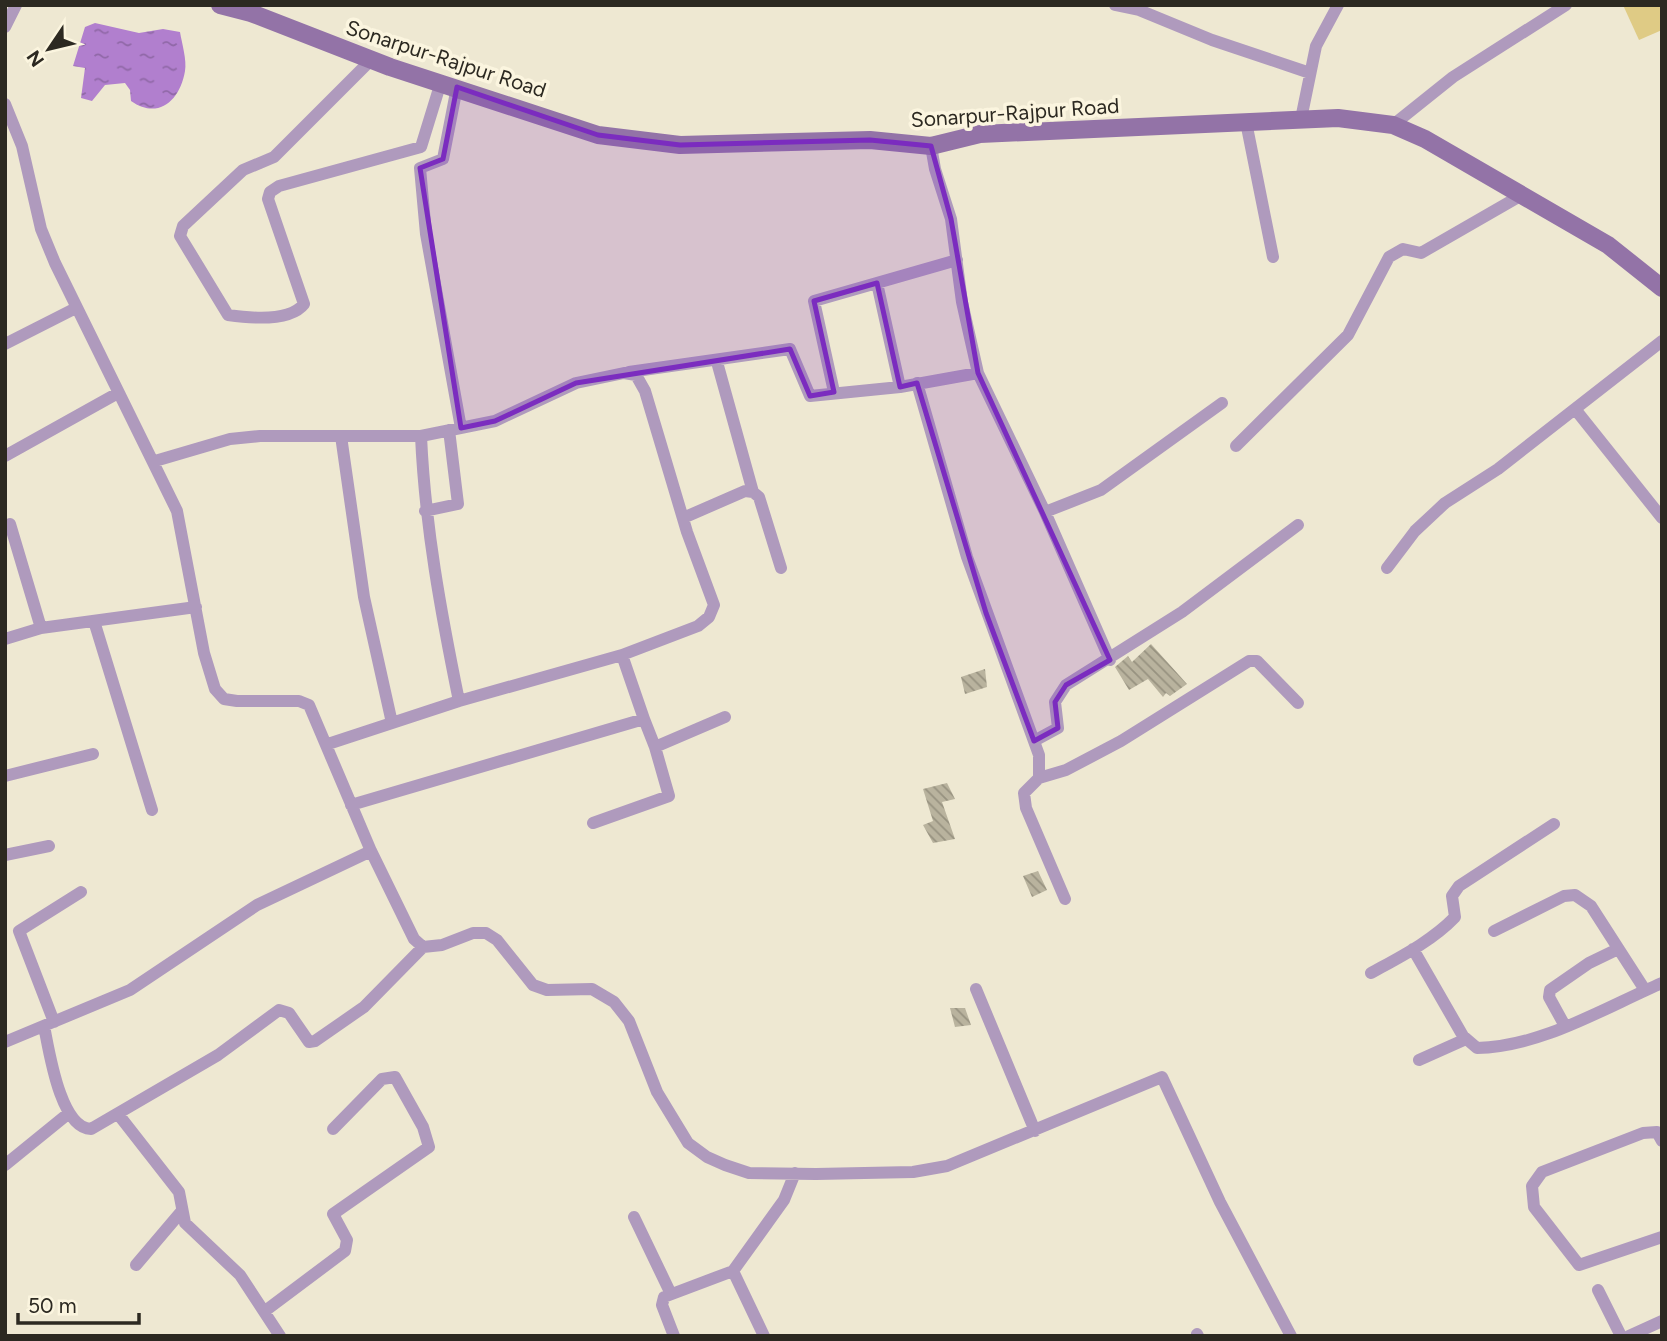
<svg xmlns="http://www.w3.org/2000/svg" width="1667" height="1341" viewBox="0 0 1667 1341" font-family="Figtree,sans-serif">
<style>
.green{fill:#dfcb85}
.water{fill:url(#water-ripples)}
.building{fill:url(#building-back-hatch)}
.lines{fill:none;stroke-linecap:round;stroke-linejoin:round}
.minor{stroke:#af9abd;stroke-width:12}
.secondary{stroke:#9373a7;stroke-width:18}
.marked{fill:#7b2cbf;fill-opacity:0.2;stroke:#7b2cbf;stroke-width:5;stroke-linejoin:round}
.labels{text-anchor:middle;stroke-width:7;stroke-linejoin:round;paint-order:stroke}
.street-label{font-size:21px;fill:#2c2921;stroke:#fbf5df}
</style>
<defs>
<pattern id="water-ripples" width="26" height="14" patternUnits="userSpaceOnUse" patternTransform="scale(1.75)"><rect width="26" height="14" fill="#b17fce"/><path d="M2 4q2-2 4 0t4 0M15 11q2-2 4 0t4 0" fill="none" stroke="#9068a7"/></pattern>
<pattern id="building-back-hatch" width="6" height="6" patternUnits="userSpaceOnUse" patternTransform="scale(1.75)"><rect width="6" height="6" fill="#b9b39e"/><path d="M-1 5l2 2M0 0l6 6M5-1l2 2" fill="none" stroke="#979280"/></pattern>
</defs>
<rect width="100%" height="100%" fill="#eee8d2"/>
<path class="green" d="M1623,5H1662V30L1639,40Z"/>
<path class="water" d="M95,23L139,33L163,29L180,32C182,44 187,60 185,71C180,101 158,120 131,101L130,90L125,83L105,85L92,101L81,98L85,68L73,66L85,27Z"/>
<path class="building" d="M1151,644L1187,684L1170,696L1166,693L1163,697L1148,679L1129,690L1115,667L1128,656L1132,662Z
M985,669L987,687L965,694L961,677Z
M947,783L955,799L942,802L955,839L933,843L923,825L933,821L923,789Z
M1038,871L1047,890L1032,897L1023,876Z
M950,1008H965L971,1025L955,1027Z"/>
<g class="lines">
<path class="minor" d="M1115,5L1139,10L1212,40L1310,73
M5,27L16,5
M371,60L274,157L243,170L183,226L180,236L228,315C249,318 290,322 304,304L268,199L270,192L279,186L421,147L441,82
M457,87L443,159L420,168L426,234L461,428
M5,104L22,146L41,229L55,263L177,511L204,653L215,689L224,699L237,701H299L309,705L371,851L414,939L423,947L442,945L473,933H486L497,940L533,985L547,990L592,989L614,1002L629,1021L657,1092L688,1143L707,1157L725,1165L749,1173L816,1174L913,1172L947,1166L1162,1077L1220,1202L1291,1336
M1301,119L1316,46L1338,5
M1246,122L1273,257
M1393,125L1453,77L1566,5
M931,146L935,169L951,219L962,302L978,373L1045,512L1110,660
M877,283L900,387L978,373
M5,344L76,308
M717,362L753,492
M629,372L790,349L810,396L900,387
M917,383L967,557L1039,755V778L1024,793L1026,808L1065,899
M834,392L814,301L957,260
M1575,409L1662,518
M341,436L364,597L392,723
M421,436C425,526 441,613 459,701
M1236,446L1348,335L1389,257L1403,249L1421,253L1520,196
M5,456L118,393
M155,461L230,439L260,436H421L495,421L576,383L624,373L636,375L645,391L687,532L714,605L709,617L698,626L622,655L459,701L328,744
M425,511L458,504L449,430
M1045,512L1101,490L1222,403
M683,518L745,491L753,492L759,497L781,568
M10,524L41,628
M1387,568L1415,531L1445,503L1498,469L1662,341
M94,621L152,810
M5,639L41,628L196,607
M644,719L655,747L725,717
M1034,741L1058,728L1055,702L1066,685L1182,612L1298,525
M5,776L93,754
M1039,778L1066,770L1121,741L1249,661H1257L1298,703
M351,805L644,719L622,655
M593,823L669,796L655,747
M5,855L49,846
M1494,931L1564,896L1575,895L1591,906L1645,990
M1413,949L1463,1036L1477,1048C1541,1047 1604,1008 1662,983
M1371,973C1400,957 1432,941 1455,917L1452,896L1459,886L1554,824
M976,989L1035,1131
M54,1022L19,931L81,892
M44,1026C49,1050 60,1128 91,1129L218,1055L279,1010L289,1013L309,1042L315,1041L364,1007L423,947
M1565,1026L1549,997L1550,990L1589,963L1618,949
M5,1042L130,990L257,905L371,851
M1419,1060L1466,1039
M118,1114L179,1192L185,1223L240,1275L280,1336
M1662,1141L1657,1132L1643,1133L1542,1172L1532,1186L1534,1207L1579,1265L1662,1237
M5,1165L69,1113
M634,1217L670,1292
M136,1265L181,1212
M733,1271L764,1336
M1598,1290L1621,1336
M265,1311L345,1251L347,1240L333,1214L429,1147L423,1127L395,1077L382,1079L333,1129
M1197,1334L1198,1336
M674,1336L662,1305L664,1297L733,1271L784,1200L795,1173
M1629,1336L1662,1321"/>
<path class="secondary" d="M220,5L251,13L390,67L598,135L680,145L870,140L931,146L980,134L1338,118L1393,125L1425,139L1608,245L1662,288"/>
</g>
<path class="marked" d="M457,87L598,135L680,145L870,140L931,146L951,219L978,373L1110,660L1066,685L1055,702L1058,728L1034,741L986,613L917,383L900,387L877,283L814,301L834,392L810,396L790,349L576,383L495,421L461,428L420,168L443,159Z"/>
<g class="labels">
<g class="street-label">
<text transform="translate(446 59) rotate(18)" y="7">Sonarpur-Rajpur Road</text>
<text transform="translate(1015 113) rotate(-4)" y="7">Sonarpur-Rajpur Road</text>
</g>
</g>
<rect width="1667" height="1341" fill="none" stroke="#2c2921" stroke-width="14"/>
<g transform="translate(49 49) rotate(235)" stroke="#fbf5df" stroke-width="5" paint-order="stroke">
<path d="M0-5L12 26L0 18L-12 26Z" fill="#2c2921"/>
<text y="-10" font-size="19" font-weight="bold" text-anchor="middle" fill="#2c2921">N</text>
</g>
<path d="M18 1313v10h121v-10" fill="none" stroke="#2c2921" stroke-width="3.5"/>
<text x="28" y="1313" font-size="21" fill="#2c2921" stroke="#fbf5df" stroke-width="5" paint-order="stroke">50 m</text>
</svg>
